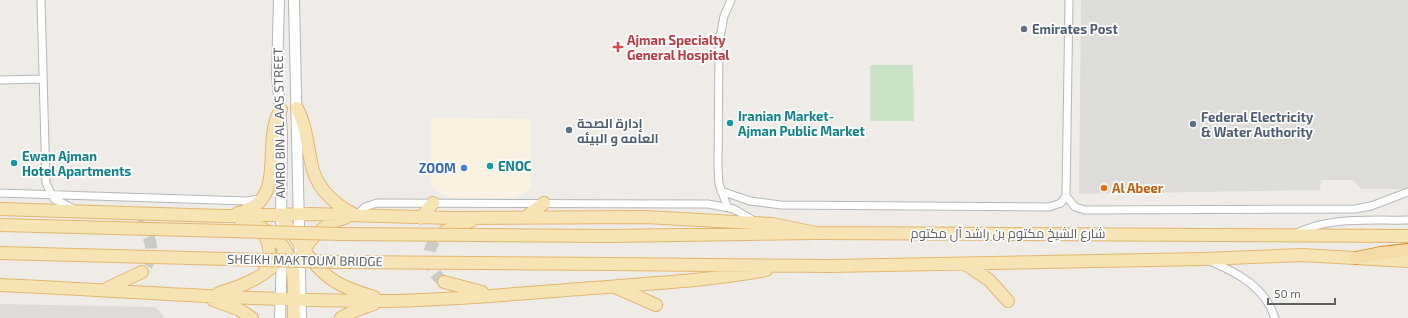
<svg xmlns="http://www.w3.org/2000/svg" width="1408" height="318" viewBox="0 0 1408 318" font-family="'Exo 2',Cairo,sans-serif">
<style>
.commercial{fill:#faf1e1}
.industrial{fill:#dedcd9}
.education{fill:#dedbd6}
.green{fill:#cae3c7}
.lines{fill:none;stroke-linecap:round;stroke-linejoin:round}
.primary-tunnel{stroke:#cbcac6;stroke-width:12;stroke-dasharray:12 6;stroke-linecap:butt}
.minor-casing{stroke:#b4b7ba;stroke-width:9}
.secondary-casing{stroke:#b3b6ba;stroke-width:12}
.primary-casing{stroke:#e1b46e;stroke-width:14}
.trunk-casing{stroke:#db891b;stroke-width:14}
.minor{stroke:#fff;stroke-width:7}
.secondary{stroke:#fff;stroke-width:10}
.primary{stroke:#f6e4b5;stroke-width:12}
.trunk{stroke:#f4dba8;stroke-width:12}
.primary-bridge-casing{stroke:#e1b46e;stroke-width:14;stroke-linecap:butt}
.primary-bridge{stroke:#f6e4b5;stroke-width:12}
.service-dot{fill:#5c6f8a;stroke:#fff;stroke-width:1.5}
.health-dot{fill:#e0444e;stroke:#fff;stroke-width:1.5}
.culture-dot{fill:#0f9aa8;stroke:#fff;stroke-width:1.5}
.shop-dot{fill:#3f7fe0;stroke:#fff;stroke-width:1.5}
.food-dot{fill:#e8710a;stroke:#fff;stroke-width:1.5}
.labels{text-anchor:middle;stroke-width:3.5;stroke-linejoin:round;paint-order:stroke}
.service-label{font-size:13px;font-weight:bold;fill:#4e5e75;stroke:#fff;text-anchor:start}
.health-label{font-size:13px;font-weight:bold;fill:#be3a42;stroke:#fff;text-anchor:start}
.culture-label{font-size:13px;font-weight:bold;fill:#0d838f;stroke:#fff;text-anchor:start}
.street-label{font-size:13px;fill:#5f6265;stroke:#fff}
.shop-label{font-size:13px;font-weight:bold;fill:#366cbe;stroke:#fff;text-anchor:end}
.food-label{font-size:13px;font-weight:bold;fill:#c56008;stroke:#fff;text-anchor:start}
</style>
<rect width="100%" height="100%" fill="#efece7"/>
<path class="commercial" d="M431,118L531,119V188L515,198H449L431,187Z"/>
<path class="industrial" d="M1081,0H1408V189H1361L1353,180H1321L1320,190L1079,194Z"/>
<path class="education" d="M0,304L155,307L163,315V318H0Z"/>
<path class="green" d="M870,65H913L914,121H870Z"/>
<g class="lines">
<path class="primary-tunnel" d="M137,223C154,237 156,256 142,272
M444,282C424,267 424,245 445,231"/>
<g class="minor-casing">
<path id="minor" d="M41,0L46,183L54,199L72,208
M1069,0L1066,196L1075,207L1085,210L1355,209L1371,206L1408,192
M0,80L42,79
M721,191L750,201L781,205L1049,207L1061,203L1066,196
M0,193L247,201L259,199
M727,206L719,184L718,169L719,43L724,16L731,0
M356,216L365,207L377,203L708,204L734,209L756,222
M1295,234C1329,216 1370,221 1408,220
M1210,261C1238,273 1265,287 1275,318"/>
</g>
<g class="secondary-casing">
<path id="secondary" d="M279,0L277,75L282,132L281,222
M294,0L301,318
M280,318L282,254"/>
</g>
<g class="primary-casing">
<path id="primary" d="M297,108C306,125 307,143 311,162C315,187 334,204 355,215
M0,209L222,216L312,214L452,218L645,217L772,224L816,233
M238,213C290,201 260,143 281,109
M280,215C297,238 311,267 336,282C347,289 361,293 374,297
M526,217L544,203
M421,218L433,203
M239,219C264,224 290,245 293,272C295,287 293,303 294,318
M260,229C271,242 272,255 265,270
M445,231L471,221
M609,236L816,233L1408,236
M301,255C310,238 326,222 345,218
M610,264L831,266L1204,259L1302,255L1408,261
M965,264L989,280L1008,301
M444,282L482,292
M0,285C128,291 257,301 385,301C455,300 524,293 593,288C651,283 709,281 766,270
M615,287L656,305
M108,288L142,272
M219,293C243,286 268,276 283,255
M213,300L238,309L252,318
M341,318L354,311L374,304"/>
</g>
<g class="trunk-casing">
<path id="trunk" d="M1356,258L1381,253L1408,250"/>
</g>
<use href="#minor" class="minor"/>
<use href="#secondary" class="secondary"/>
<use href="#primary" class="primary"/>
<use href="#trunk" class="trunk"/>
<g class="primary-bridge-casing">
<path id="primary-bridge" d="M0,225L341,234L609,236
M0,253L339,262L610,264"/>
</g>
<use href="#primary-bridge" class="primary-bridge"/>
</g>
<g class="service-dot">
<circle cx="1024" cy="29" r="4"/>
<circle cx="1193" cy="124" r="4"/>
<circle cx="569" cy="130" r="4"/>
</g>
<path class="health-dot" d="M616 41h4v4h4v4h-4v4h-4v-4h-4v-4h4z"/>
<g class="culture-dot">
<circle cx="730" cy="123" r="4"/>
<circle cx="14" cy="163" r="4"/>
<circle cx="490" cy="166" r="4"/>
</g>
<circle class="shop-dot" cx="464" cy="168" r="4"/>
<circle class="food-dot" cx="1104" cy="188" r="4"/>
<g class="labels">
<g class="service-label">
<text x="1032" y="34">Emirates Post</text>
<text x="1201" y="122">Federal Electricity<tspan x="1201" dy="15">&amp; Water Authority</tspan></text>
<text x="577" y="128">إدارة الصحة<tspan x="577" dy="15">العامه و البيئه</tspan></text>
</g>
<g class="health-label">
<text x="627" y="45">Ajman Specialty<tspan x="627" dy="15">General Hospital</tspan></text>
</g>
<g class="culture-label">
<text x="738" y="121">Iranian Market-<tspan x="738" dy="15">Ajman Public Market</tspan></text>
<text x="22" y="161">Ewan Ajman<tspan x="22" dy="15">Hotel Apartments</tspan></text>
<text x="498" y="171">ENOC</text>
</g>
<g class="street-label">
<text transform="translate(279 123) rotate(-91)" y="5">AMRO BIN AL AAS STREET</text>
<text x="1008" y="238">شارع الشيخ مكتوم بن راشد آل مكتوم</text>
<text transform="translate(305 260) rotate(1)" y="5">SHEIKH MAKTOUM BRIDGE</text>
</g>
<g class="shop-label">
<text x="456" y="173">ZOOM</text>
</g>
<g class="food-label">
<text x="1112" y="193">Al Abeer</text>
</g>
</g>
<path d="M1268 298v6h67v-6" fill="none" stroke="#5f6265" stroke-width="2"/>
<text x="1274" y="298" font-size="12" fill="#5f6265" stroke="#ffffff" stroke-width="3" paint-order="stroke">50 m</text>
</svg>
